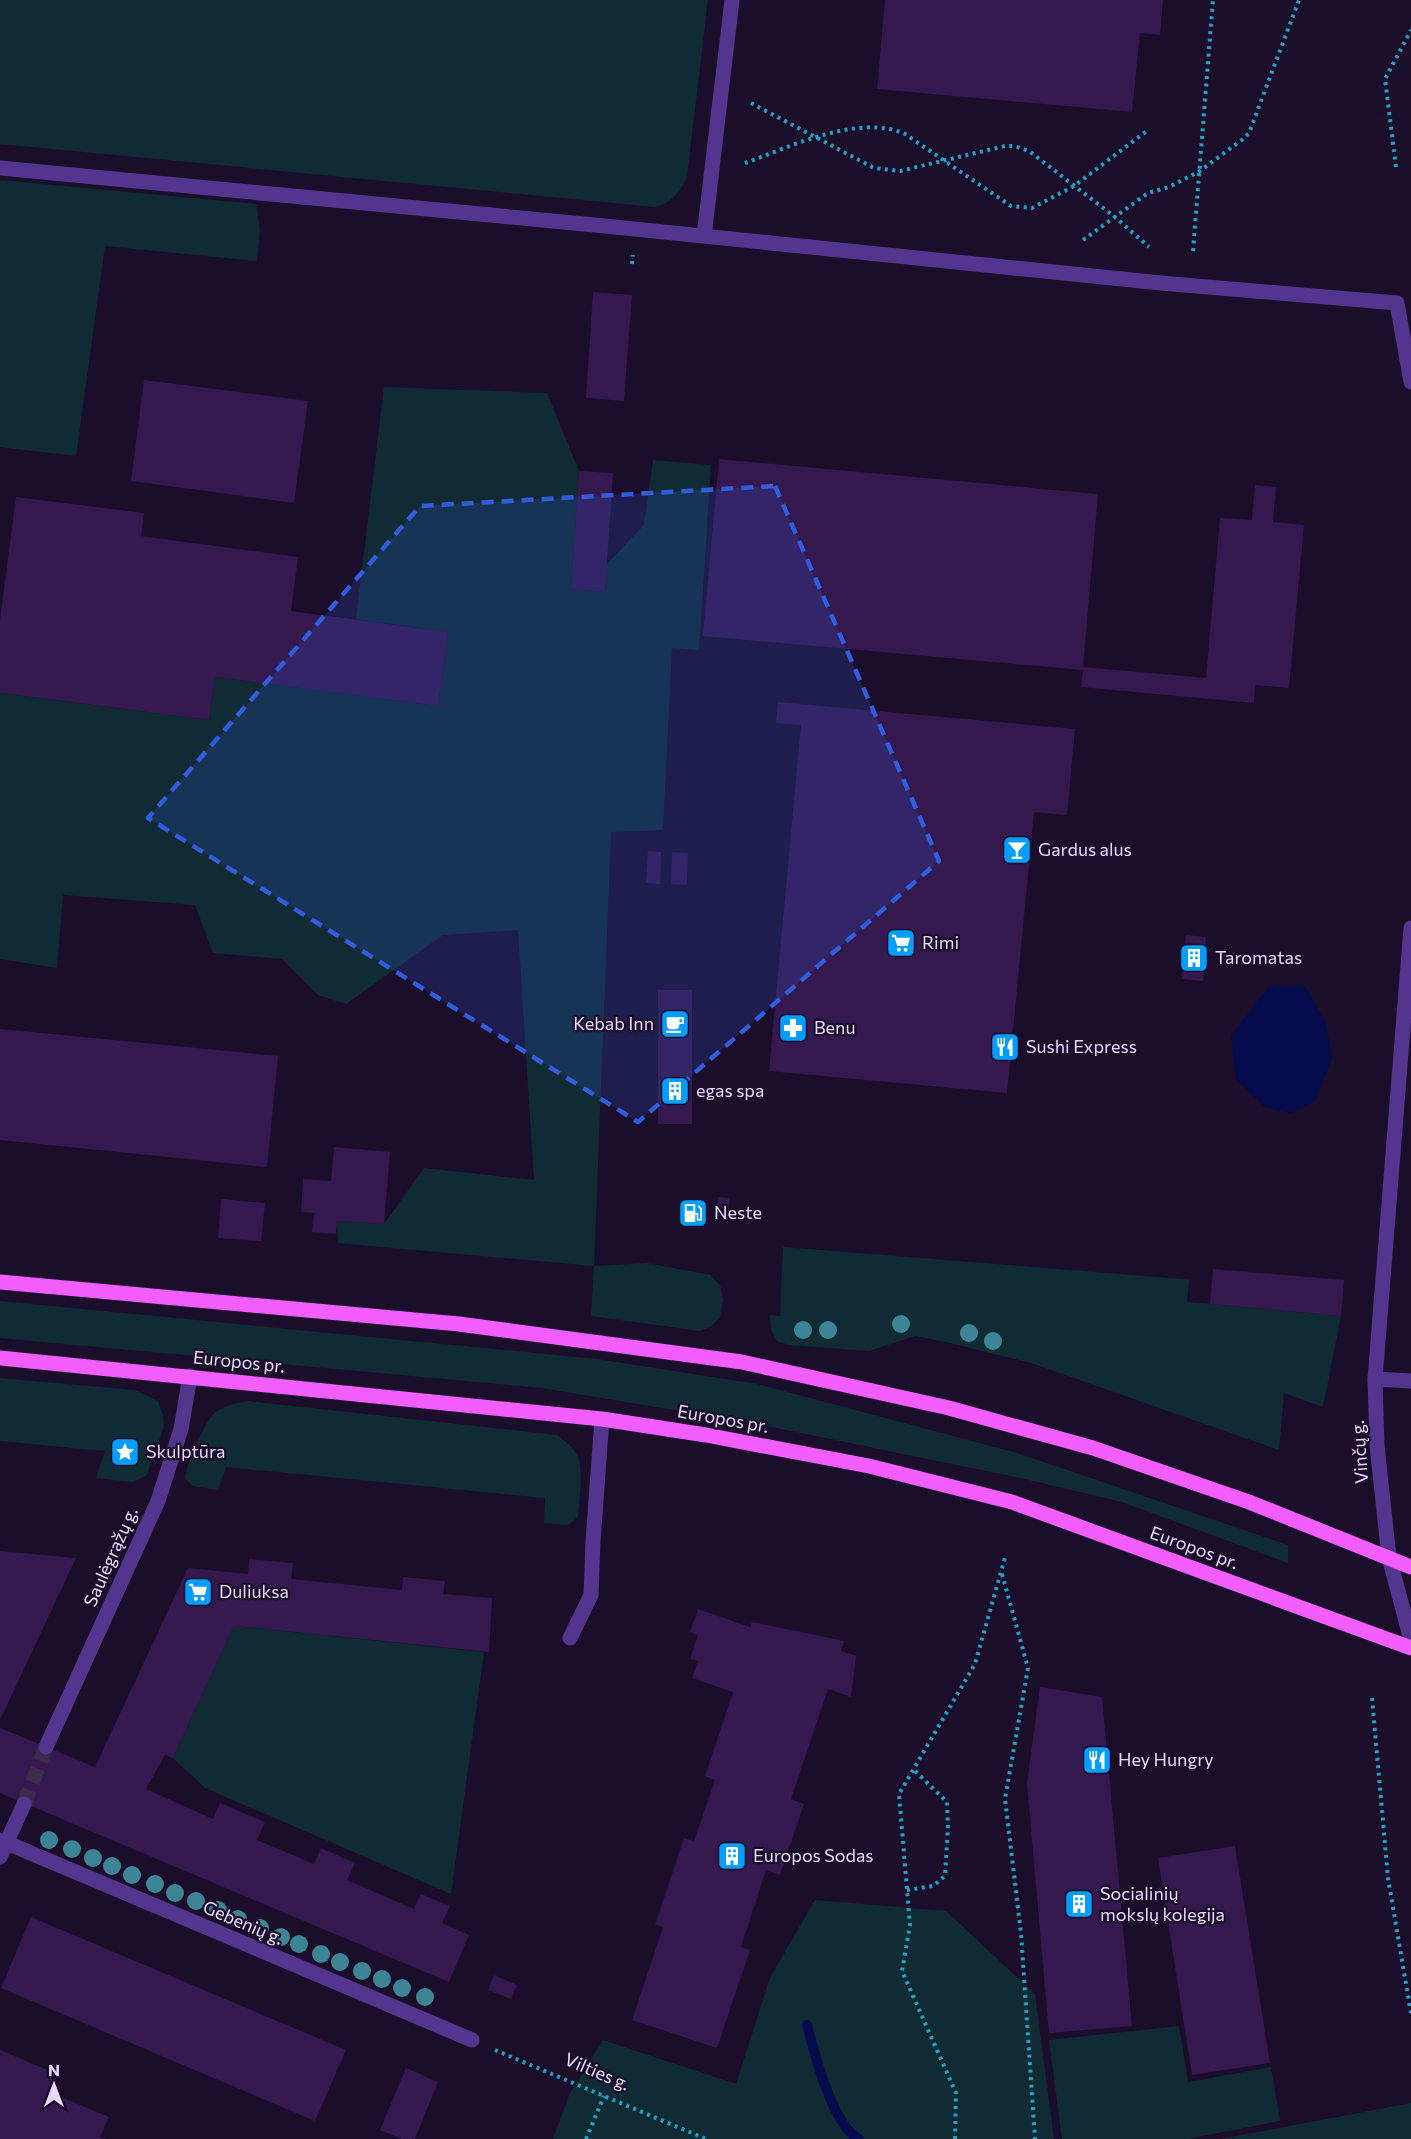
<svg xmlns="http://www.w3.org/2000/svg" width="1411" height="2139" viewBox="0 0 1411 2139" font-family="Commissioner,sans-serif">
<style>
.green{fill:#112b35}
.water{fill:#060b4b}
.lines{fill:none;stroke-linecap:round;stroke-linejoin:round}
.stream{stroke:#060b4b;stroke-width:10}
.building{fill:#33194d}
.minor-tunnel{stroke:#3a2c4a;stroke-width:15;stroke-dasharray:15 8;stroke-linecap:butt}
.path{stroke:#25a0c5;stroke-width:4;stroke-dasharray:3 4.5;stroke-linecap:butt}
.minor{stroke:#52358d;stroke-width:15}
.tertiary{stroke:#52358d;stroke-width:15}
.primary{stroke:#f25eff;stroke-width:15}
.tree{fill:#3d8494}
.marked{fill:#315cdc;fill-opacity:0.2;stroke:#315cdc;stroke-width:4.5;stroke-dasharray:12 8;stroke-linejoin:round}
.labels{text-anchor:middle;stroke-width:4.5;stroke-linejoin:round;paint-order:stroke}
.poi-label{font-size:18px;fill:#e8d7ff;stroke:#1b0e2a;text-anchor:start}
.street-label{font-size:18px;fill:#e8d7ff;stroke:#1b0e2a}
</style>
<rect width="100%" height="100%" fill="#1b0e2a"/>
<path class="green" d="M0,0H708L687,176C680,193 672,202 655,207L0,144Z
M0,180L256,204L260,229L257,261L105,246L76,456L0,447Z
M384,387L547,393L579,471L571,589L605,592L607,564L644,525L653,460L711,465L699,650L672,648L663,830L611,832L594,1266L647,1263L710,1275L720,1285L723,1299L720,1317L712,1326L700,1331L591,1316L594,1266L338,1243L337,1221L384,1224L424,1168L534,1180L518,930L443,935L346,1004L318,995L282,959L213,953L195,905L63,895L57,968L0,959V693L209,720L215,677L438,706L448,632L356,619Z
M783,1247L1182,1279L1189,1280L1187,1302L1341,1316L1323,1407L1284,1393L1279,1450L1031,1363L946,1342L915,1336L869,1351L789,1345L777,1341L771,1330L770,1315L780,1316Z
M0,1301L597,1359L757,1384L1017,1453L1288,1545V1563L1122,1502L1025,1479L752,1423L542,1388L0,1338Z
M0,1378L135,1390L158,1401L163,1415L164,1427L146,1476L133,1482L96,1478L105,1451L0,1441Z
M248,1401L557,1435C564,1441 573,1446 577,1455C584,1468 579,1501 578,1517L568,1525L544,1523L545,1498L226,1467L218,1490L193,1486L185,1479C187,1464 205,1419 217,1411C226,1405 238,1403 248,1401Z
M234,1626L484,1652L451,1894L205,1788L173,1758Z
M815,1900L946,1911L1035,1994L1054,2139H553L569,2095L603,2040L736,2084L770,1978Z
M1179,2026L1188,2082L1271,2067L1280,2121L1187,2139H1062L1049,2040Z
M1411,2103V2139H1221Z"/>
<path class="water" d="M1269,986H1305L1326,1023L1332,1058L1315,1101L1291,1113L1265,1107L1236,1080L1231,1036Z"/>
<g class="lines">
<path class="stream" d="M807,2025C815,2054 832,2125 859,2139"/>
</g>
<path class="building" d="M885,0H1163L1160,35L1140,33L1132,112L877,89Z
M593,292L632,295L624,401L586,398Z
M144,380L308,401L294,503L131,481Z
M719,459L1098,494L1083,667L1206,678L1220,518L1252,520L1255,485L1276,487L1273,522L1304,525L1289,688L1255,685L1254,703L1081,687L1083,670L703,636Z
M579,471L613,473L605,592L571,589Z
M16,497L144,513L141,536L298,557L291,611L448,632L438,706L215,677L209,720L0,693V620Z
M778,702L1075,729L1067,815L1034,812L1007,1093L769,1071L801,725L776,723Z
M648,851L661,852L660,884L646,883Z
M672,852L688,853L687,885L671,884Z
M1186,935L1206,937L1203,981L1182,979Z
M658,990H692V1124H658Z
M0,1029L278,1056L267,1167L0,1140Z
M334,1147L390,1152L384,1224L337,1221L336,1234L312,1232L314,1213L301,1212L303,1179L331,1181Z
M718,1197L730,1198L729,1209L717,1208Z
M221,1199L265,1203L261,1241L218,1238Z
M1213,1269L1344,1280L1341,1316L1210,1304Z
M0,1551L76,1558L0,1720Z
M249,1559L293,1563L291,1579L402,1590L403,1577L445,1581L443,1594L492,1598L489,1652L234,1626L173,1758L165,1755L146,1789L213,1819L220,1803L265,1822L257,1840L314,1864L321,1848L355,1863L347,1880L414,1909L421,1894L450,1906L442,1923L469,1935L449,1982L0,1793V1728L95,1767L188,1568L248,1574Z
M698,1609L750,1627L752,1622L844,1641L841,1651L856,1656L851,1697L828,1689L791,1799L804,1804L780,1875L766,1870L741,1947L750,1950L717,2048L632,2020L663,1927L655,1925L684,1838L694,1841L715,1780L705,1776L733,1692L692,1678L698,1661L690,1659L698,1635L690,1632Z
M1040,1687L1102,1697L1132,2026L1049,2033L1027,1783Z
M1235,1846L1270,2063L1192,2075L1158,1858Z
M31,1917L346,2050L315,2121L1,1988Z
M494,1975L517,1985L511,1999L488,1990Z
M0,2050L57,2074L49,2092L109,2117L100,2137L106,2139H0Z
M406,2068L438,2082L415,2139H402L380,2130Z"/>
<g class="lines">
<path class="minor-tunnel" d="M24,1804L46,1747"/>
<path class="path" d="M751,103L874,168L900,171L1005,146H1014L1029,151L1115,217L1149,247
M745,163C790,147 859,113 905,134L1011,206L1032,208L1074,186L1148,130
M1396,167L1385,79L1411,30
M1083,240L1148,193L1169,187L1200,171L1243,139L1249,133L1299,0
M1193,251L1213,0
M632,264L633,255
M1002,1574L1028,1668L1005,1799L1021,1933L1035,2139
M1372,1698L1388,1878L1411,2013
M907,1890L933,1886L945,1876L948,1826L947,1802L913,1769
M495,2050L706,2139
M586,2139L604,2096
M955,2139L956,2093L902,1971L910,1925L899,1794L975,1664L1006,1554"/>
<path class="minor" d="M0,168L605,226L1161,283L1397,303L1411,382
M704,236L732,0
M1375,1379L1411,1381
M1389,1557L1377,1446L1375,1379L1411,928
M570,1638L591,1595L593,1541L602,1419
M46,1747L158,1501L181,1429L190,1376
M0,1840L472,2040
M0,1857L24,1804"/>
<path class="tertiary" d="M1389,1557L1411,1640"/>
<path class="primary" d="M0,1282L459,1324L742,1362L949,1408L1093,1448L1249,1502L1411,1567
M0,1358L602,1419L706,1435L869,1466L1012,1502L1411,1648"/>
</g>
<g class="tree">
<circle cx="901" cy="1324" r="9"/>
<circle cx="803" cy="1330" r="9"/>
<circle cx="828" cy="1330" r="9"/>
<circle cx="969" cy="1333" r="9"/>
<circle cx="993" cy="1341" r="9"/>
<circle cx="49" cy="1840" r="9"/>
<circle cx="72" cy="1849" r="9"/>
<circle cx="93" cy="1858" r="9"/>
<circle cx="112" cy="1866" r="9"/>
<circle cx="132" cy="1875" r="9"/>
<circle cx="155" cy="1884" r="9"/>
<circle cx="175" cy="1893" r="9"/>
<circle cx="196" cy="1901" r="9"/>
<circle cx="218" cy="1910" r="9"/>
<circle cx="238" cy="1919" r="9"/>
<circle cx="260" cy="1928" r="9"/>
<circle cx="281" cy="1937" r="9"/>
<circle cx="299" cy="1944" r="9"/>
<circle cx="321" cy="1954" r="9"/>
<circle cx="340" cy="1962" r="9"/>
<circle cx="362" cy="1971" r="9"/>
<circle cx="382" cy="1979" r="9"/>
<circle cx="402" cy="1988" r="9"/>
<circle cx="425" cy="1997" r="9"/>
</g>
<path class="marked" d="M775,486L939,861L638,1122L148,818L420,506Z"/>
<defs>
<g id="bar-square" transform="scale(1.5)"><rect x="-9" y="-9" width="18" height="18" rx="4" fill="#039cff" stroke="#1b0e2a"/><path d="M-6-5H6L.8 .8V4.5H3.5V6h-7V4.5H-.8V.8Z" fill="#fff"/></g>
<g id="supermarket-square" transform="scale(1.5)"><rect x="-9" y="-9" width="18" height="18" rx="4" fill="#039cff" stroke="#1b0e2a"/><path d="M-6-5.5h2.5l.6 2H6L4.5 2H-2.5L-4.4-4H-6ZM-1.5 3.2a1.3 1.3 0 1 0 .1 0ZM3 3.2a1.3 1.3 0 1 0 .1 0Z" fill="#fff"/></g>
<g id="building-square" transform="scale(1.5)"><rect x="-9" y="-9" width="18" height="18" rx="4" fill="#039cff" stroke="#1b0e2a"/><path d="M-4-6H4V6H1V3H-1V6H-4ZM-2.5-4.3h1.7v1.8h-1.7ZM.8-4.3h1.7v1.8H.8ZM-2.5-1h1.7V.8h-1.7ZM.8-1h1.7V.8H.8Z" fill="#fff"/></g>
<g id="cafe-square" transform="scale(1.5)"><rect x="-9" y="-9" width="18" height="18" rx="4" fill="#039cff" stroke="#1b0e2a"/><path d="M-5.5-4.5H6V0H3Q3 3.5 0 3.5H-2.5Q-5.5 3.5-5.5 0ZM3-3.2v2h1.7v-2ZM-6 4.5H4V6H-6Z" fill="#fff"/></g>
<g id="pharmacy-square" transform="scale(1.5)"><rect x="-9" y="-9" width="18" height="18" rx="4" fill="#039cff" stroke="#1b0e2a"/><path d="M-2-6h4v4h4v4h-4v4h-4v-4h-4v-4h4Z" fill="#fff"/></g>
<g id="restaurant-square" transform="scale(1.5)"><rect x="-9" y="-9" width="18" height="18" rx="4" fill="#039cff" stroke="#1b0e2a"/><path d="M-5-6h1v4h1v-4h1v4h1v-4h1v5L-1.5 .5V6h-2V.5L-5-1ZM5-6V6H3V1.5H1.5Q1.5-4 5-6Z" fill="#fff"/></g>
<g id="fuel-square" transform="scale(1.5)"><rect x="-9" y="-9" width="18" height="18" rx="4" fill="#039cff" stroke="#1b0e2a"/><path d="M-5.5-6h7V0h2V4h1.3V-2.5L3-4.5l.8-.8L6-3V5H2.5V1h-1V6h-7ZM-4.2-4.7v3.2H.2V-4.7Z" fill="#fff"/></g>
<g id="sight-square" transform="scale(1.5)"><rect x="-9" y="-9" width="18" height="18" rx="4" fill="#039cff" stroke="#1b0e2a"/><path d="M0-6L1.8-2.2L6-1.7L2.9 1.2L3.7 5.4L0 3.3L-3.7 5.4L-2.9 1.2L-6-1.7L-1.8-2.2Z" fill="#fff"/></g>
</defs>
<g fill-rule="evenodd">
<use href="#bar-square" x="1017" y="850"/>
<use href="#supermarket-square" x="901" y="943"/>
<use href="#building-square" x="1194" y="958"/>
<use href="#cafe-square" x="675" y="1024"/>
<use href="#pharmacy-square" x="793" y="1028"/>
<use href="#restaurant-square" x="1005" y="1047"/>
<use href="#building-square" x="675" y="1091"/>
<use href="#fuel-square" x="693" y="1213"/>
<use href="#sight-square" x="125" y="1452"/>
<use href="#supermarket-square" x="198" y="1592"/>
<use href="#restaurant-square" x="1097" y="1760"/>
<use href="#building-square" x="732" y="1856"/>
<use href="#building-square" x="1079" y="1904"/>
</g>
<g class="labels">
<g class="poi-label">
<text x="1038" y="856">Gardus alus</text>
<text x="922" y="949">Rimi</text>
<text x="1215" y="964">Taromatas</text>
<text x="654" y="1030" text-anchor="end">Kebab Inn</text>
<text x="814" y="1034">Benu</text>
<text x="1026" y="1053">Sushi Express</text>
<text x="696" y="1097">egas spa</text>
<text x="714" y="1219">Neste</text>
<text x="146" y="1458">Skulptūra</text>
<text x="219" y="1598">Duliuksa</text>
<text x="1118" y="1766">Hey Hungry</text>
<text x="753" y="1862">Europos Sodas</text>
<text x="1100" y="1900">Socialinių<tspan x="1100" dy="21">mokslų kolegija</tspan></text>
</g>
<g class="street-label">
<text transform="translate(239 1362) rotate(6)" y="6">Europos pr.</text>
<text transform="translate(723 1419) rotate(10)" y="6">Europos pr.</text>
<text transform="translate(1360 1452) rotate(-94)" y="6">Vinčų g.</text>
<text transform="translate(1194 1548) rotate(20)" y="6">Europos pr.</text>
<text transform="translate(111 1557) rotate(-66)" y="6">Saulėgrąžų g.</text>
<text transform="translate(243 1923) rotate(23)" y="6">Gebenių g.</text>
<text transform="translate(597 2072) rotate(23)" y="6">Vilties g.</text>
</g>
</g>
<g transform="translate(54 2085)" stroke="#1b0e2a" stroke-width="4.5" paint-order="stroke">
<path d="M0-4.5L10 22L0 15L-10 22Z" fill="#e8d7ff"/>
<text y="-9" font-size="16" font-weight="bold" text-anchor="middle" fill="#e8d7ff">N</text>
</g>
</svg>
